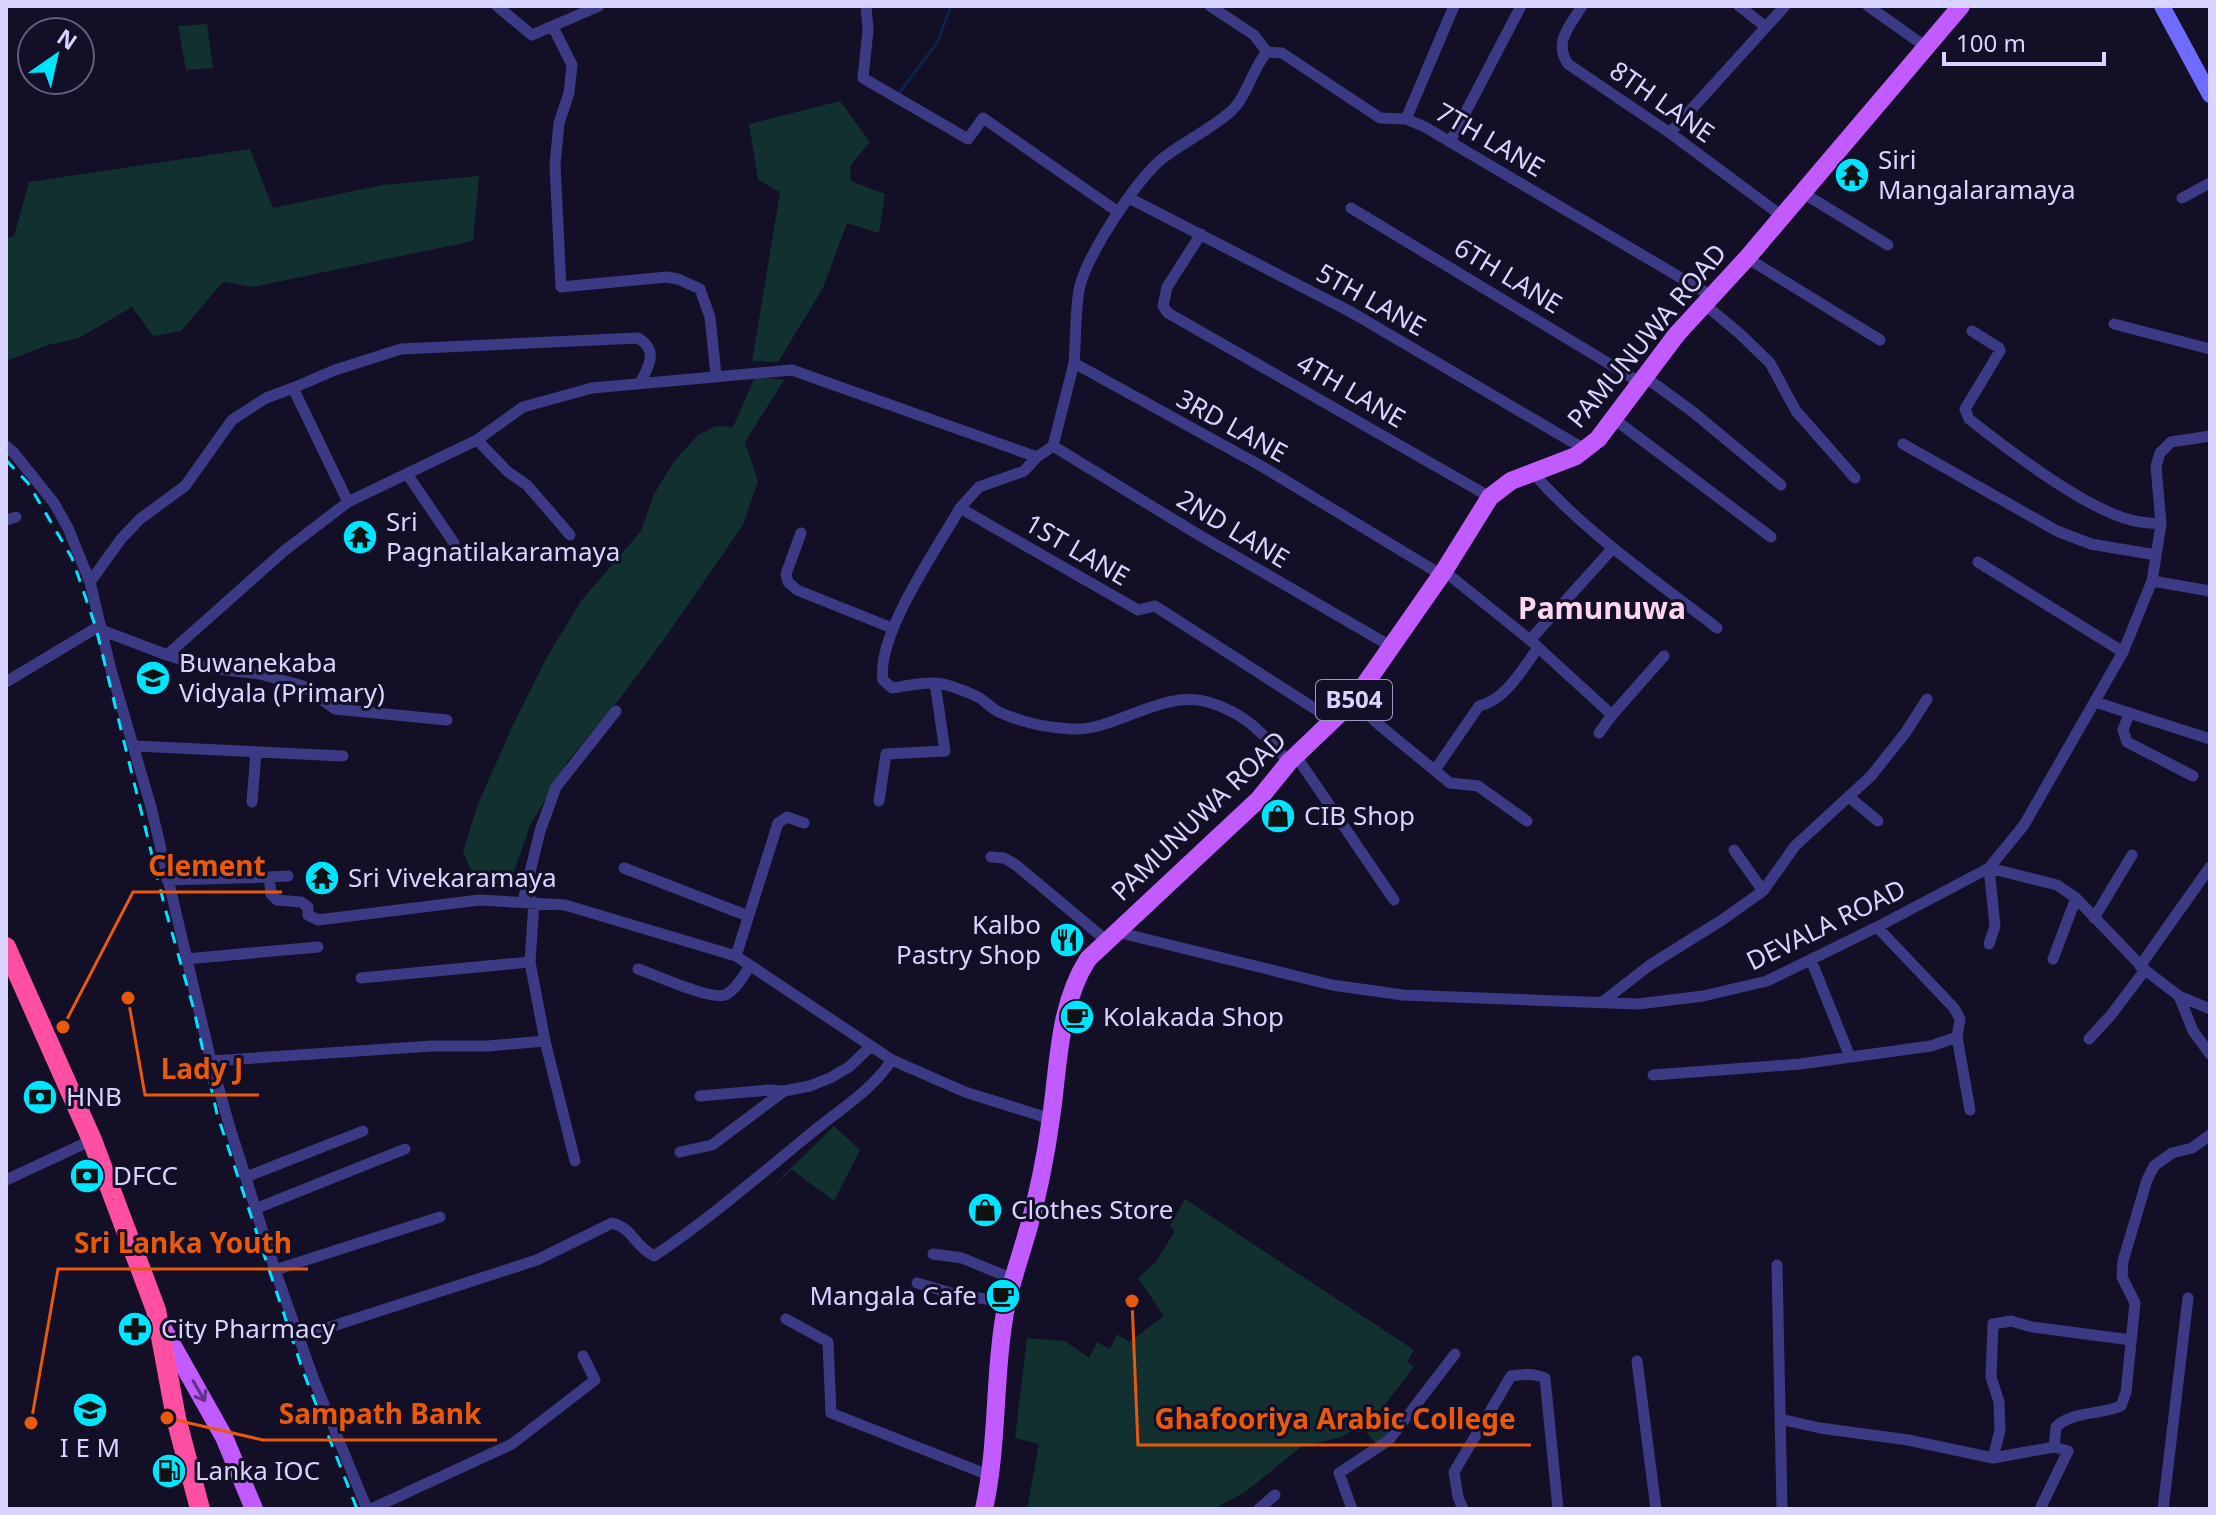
<svg xmlns="http://www.w3.org/2000/svg" width="2216" height="1515" viewBox="0 0 2216 1515" font-family="'Noto Sans',sans-serif">
<style>
.green{fill:#12302f}
.lines{fill:none;stroke-linecap:round;stroke-linejoin:round}
.stream{stroke:#0c2248;stroke-width:3}
.street{stroke:#3d3a85;stroke-width:11}
.secondary{stroke:#6f6bff;stroke-width:16}
.primary{stroke:#c25bff;stroke-width:18}
.highway{stroke:#ff4fa3;stroke-width:20}
.rail{stroke:#00e5ff;stroke-width:3;stroke-dasharray:12 10;stroke-linecap:butt}
.oneway{stroke:#623188}
.labels{text-anchor:middle;stroke-width:6;stroke-linejoin:round;paint-order:stroke}
.shield{fill:#130f26;stroke:#9e99be;stroke-width:2}
.shield-label{font-size:24px;font-weight:bold;fill:#d9d4ff}
.street-label{font-size:26px;fill:#d9d4ff;stroke:#130f26}
.poi-label{font-size:26px;fill:#d9d4ff;stroke:#130f26;text-anchor:start}
.quarter-label{font-size:30px;font-weight:bold;fill:#ffd6f0;stroke:#130f26}
.leader{fill:none;stroke:#e8590c;stroke-width:3}
.callout-dot{fill:#e8590c;stroke:#130f26;stroke-width:3}
.callout-label{font-size:28px;text-anchor:middle;font-weight:bold;fill:#e8590c;stroke:#130f26;stroke-width:6;stroke-linejoin:round;paint-order:stroke}
</style>
<rect width="100%" height="100%" fill="#130f26"/>
<path class="green" d="M207,24L213,68L186,70L178,26Z
M840,101L870,142L850,166L851,181L885,194L879,233L847,223L823,288L778,362L752,361L780,192L758,180L749,124Z
M250,149L273,208L382,185L479,176L473,241L253,287L223,282L181,331L153,336L132,307L79,338L48,345L6,361V238L14,236L29,182Z
M755,377L784,380L745,442L758,481L743,525L665,638L618,701L567,762L530,826L512,877L479,891L463,851L478,804L513,725L547,657L581,601L641,531L654,494L675,460L698,435L716,426L733,427Z
M834,1126L860,1150L834,1201L792,1170L771,1188Z
M1185,1199L1414,1350L1407,1362L1414,1367L1373,1420L1390,1435L1377,1445L1361,1426L1341,1437L1301,1447L1244,1493L1213,1509H1027L1039,1444L1015,1438L1027,1338L1065,1341L1089,1358L1097,1342L1110,1349L1117,1334L1129,1342L1164,1316L1138,1278L1155,1263L1175,1231L1170,1226Z"/>
<g class="lines">
<path class="stream" d="M899,93L937,43L951,6"/>
<path class="street" d="M497,6L532,35L599,6
M866,6L868,30L863,78L968,139L983,118L1118,212
M1210,6L1254,35L1267,52L1282,53L1380,118L1406,119L1425,127L1710,295
M1582,6C1570,26 1553,42 1568,64L1670,133L1782,216
M1739,6L1766,27
M1868,6L1926,47
M553,27L572,65L569,93L559,123L555,165L561,287L667,277L678,279L700,289L710,317L716,375
M1406,119L1454,6
M1670,133L1785,6
M1450,142L1521,6
M1803,193L1888,245
M1129,198L1351,312L1586,450
M2182,198L2210,183
M1351,208L1641,383
M1201,234L1167,287L1163,306L1168,313L1490,497
M1747,258L1880,340
M1703,303L1739,333L1770,363L1796,411L1855,478
M2114,324L2210,349
M1972,331L1999,348L2000,351L1965,409L1969,419C2007,449 2086,509 2131,520C2141,523 2151,523 2161,524
M1074,363C1076,340 1075,314 1079,290C1086,256 1136,180 1163,158C1184,142 1209,130 1229,113C1248,97 1251,70 1267,52
M1645,377L1693,412L1781,485
M293,388L335,370L401,349L638,338C658,350 650,365 640,383
M1614,419L1771,537
M477,440L508,472L527,485L570,535
M1903,444L2057,531L2091,544L2156,555
M6,446L14,453L54,503L68,528L90,582L111,670L151,807L211,1061L230,1128L275,1270L314,1380L367,1509
M1053,446L1074,363L1263,467L1440,574
M1053,446L1199,535L1392,647
M1037,457L1024,471L979,487L960,508L1138,610L1155,606L1334,721
M407,474L454,543
M1534,474C1587,534 1654,579 1717,628
M960,508C937,549 876,635 883,680L892,688C906,686 922,682 935,683C947,684 965,691 976,696C985,700 991,709 1001,713C1022,722 1049,728 1072,729C1117,731 1161,689 1208,702C1248,714 1262,734 1289,762
M6,520L16,517
M801,533L786,574L788,582L797,590L892,628
M1978,562L2123,652
M1444,571L1530,640L1612,715L1664,656
M2152,581L2210,591
M90,582L121,539L140,519L185,486L232,420L266,398L293,388L348,502
M1530,640L1613,548
M167,655L209,668L260,674L303,686L335,709L447,720
M6,682L96,628L167,655L284,551L348,502L477,440L523,407L592,388L792,370L1037,457L1053,446
M1354,700L1378,724L1450,783L1478,786L1527,821
M2095,702L2210,739
M2129,714L2123,730L2127,742L2193,776
M1599,733L1612,715
M135,746L343,756
M1296,756L1394,900
M1435,770L1479,706C1506,700 1522,669 1538,648
M1849,797L1878,821
M879,801L886,754L945,751L935,683
M252,802L256,752
M1734,850L1763,891
M991,857L1004,858L1016,865L1107,941
M624,868L748,916
M269,877L288,876
M167,880L269,877L271,894L277,900L301,902L308,907V915L318,920L479,900L565,905L736,956L892,1060L965,1092L1051,1119
M523,901L540,831L556,787L616,711
M534,902L530,962L545,1041L575,1161
M2094,918L2132,855
M1877,927L1954,1008L1960,1019L1957,1037L1970,1110
M1117,932L1332,985L1403,995L1638,1004L1703,996L1767,981L1877,927L1989,868L2024,825L2123,652L2152,581L2161,524L2156,466L2160,453L2171,442L2210,436
M1989,944L1995,926L1989,868L2057,885L2076,898L2145,970L2179,996L2193,1031L2210,1054
M736,956L778,823L787,817L804,823
M186,959L318,947
M2053,959L2076,898
M1811,960L1850,1057
M2140,966L2210,867
M638,969C656,975 709,1000 725,995C736,990 744,975 750,966
M361,978L530,962
M2179,996L2210,1009
M1601,1003L1650,965L1722,920L1763,891L1795,846L1871,776L1906,732L1927,699
M2089,1039L2111,1015L2145,970
M211,1061L432,1046H488L545,1041
M1653,1075L1800,1064L1931,1046L1957,1037
M700,1096L769,1090L784,1091
M680,1152L712,1145L784,1091L810,1086L830,1078L849,1067L870,1047
M246,1177L363,1131
M6,1180L92,1140
M255,1209L405,1149
M933,1254L962,1258L1013,1279
M1777,1265L1782,1509
M275,1270L440,1217
M917,1283L958,1295L1007,1302
M786,1319L828,1342L831,1413L991,1476
M299,1337L537,1260L612,1223C634,1229 633,1245 654,1256C711,1218 762,1173 815,1130C844,1106 870,1092 892,1060
M1637,1361L1656,1509
M1780,1419L1820,1428L1908,1440L1993,1458L2054,1447L2056,1427C2072,1411 2100,1415 2121,1406L2126,1392L2135,1303L2122,1277L2123,1261L2147,1180L2154,1166L2172,1153L2192,1148L2210,1135
M1993,1458L2000,1430L1999,1402L1991,1377L1993,1324L2011,1321L2032,1327L2131,1340
M371,1509L512,1444L595,1380L583,1356
M1259,1509L1275,1495
M1352,1509L1339,1473L1389,1440L1455,1354
M1463,1509L1458,1497L1454,1472L1511,1376C1523,1374 1534,1373 1545,1378L1558,1509
M2040,1509L2068,1451L2054,1447
M2163,1509L2188,1298"/>
<path class="secondary" d="M2162,6L2210,95"/>
<path class="primary" d="M161,1325L224,1437L254,1509
M984,1509C999,1441 993,1371 1007,1302C1013,1277 1022,1251 1029,1226C1039,1191 1046,1154 1051,1118C1059,1064 1058,1006 1088,959L1259,799L1289,762L1354,700L1444,571L1490,497L1511,481L1576,456L1598,439L1677,334L1747,258L1961,6"/>
<path class="highway" d="M6,947L92,1140L156,1310L176,1418L200,1509"/>
<path class="rail" d="M6,460L28,483L72,558L96,628L165,908L194,1010L217,1114L303,1371L357,1509"/>
</g>
<defs><path id="oneway-shaft" d="M-6 0H5M1.5-3L5.5 0L1.5 3" fill="none" stroke-width="1.6" stroke-linecap="round" stroke-linejoin="round" transform="scale(2)"/></defs>
<use class="oneway" href="#oneway-shaft" transform="translate(199 1391) rotate(60)"/>
<defs>
<g id="temple-disc" transform="scale(1.8)"><circle r="9.5" fill="#00e5ff" stroke="#130f26"/><path d="M0-6L5-2H3V0L6.5 2.5H4V6H1.5V3h-3V6H-4V2.5H-6.5L-3 0V-2H-5Z" fill="#111"/></g>
<g id="school-disc" transform="scale(1.8)"><circle r="9.5" fill="#00e5ff" stroke="#130f26"/><path d="M0-5L7-2L0 1L-7-2ZM-4 1L0 2.5L4 1V4Q0 6-4 4Z" fill="#111"/></g>
<g id="shop-disc" transform="scale(1.8)"><circle r="9.5" fill="#00e5ff" stroke="#130f26"/><path d="M-5-2.5h2.3a2.7 3.5 0 0 1 5.4 0H5L5.5 6h-11ZM-1.5-2.5h3a1.5 2.3 0 0 0-3 0Z" fill="#111"/></g>
<g id="restaurant-disc" transform="scale(1.8)"><circle r="9.5" fill="#00e5ff" stroke="#130f26"/><path d="M-5-6h1v4h1v-4h1v4h1v-4h1v5L-1.5 .5V6h-2V.5L-5-1ZM5-6V6H3V1.5H1.5Q1.5-4 5-6Z" fill="#111"/></g>
<g id="cafe-disc" transform="scale(1.8)"><circle r="9.5" fill="#00e5ff" stroke="#130f26"/><path d="M-5.5-4.5H6V0H3Q3 3.5 0 3.5H-2.5Q-5.5 3.5-5.5 0ZM3-3.2v2h1.7v-2ZM-6 4.5H4V6H-6Z" fill="#111"/></g>
<g id="bank-disc" transform="scale(1.8)"><circle r="9.5" fill="#00e5ff" stroke="#130f26"/><path d="M-6-4H6V4H-6ZM0-2.3a2.3 2.3 0 1 0 0 4.6a2.3 2.3 0 1 0 0-4.6Z" fill="#111"/></g>
<g id="pharmacy-disc" transform="scale(1.8)"><circle r="9.5" fill="#00e5ff" stroke="#130f26"/><path d="M-2-6h4v4h4v4h-4v4h-4v-4h-4v-4h4Z" fill="#111"/></g>
<g id="fuel-disc" transform="scale(1.8)"><circle r="9.5" fill="#00e5ff" stroke="#130f26"/><path d="M-5.5-6h7V0h2V4h1.3V-2.5L3-4.5l.8-.8L6-3V5H2.5V1h-1V6h-7ZM-4.2-4.7v3.2H.2V-4.7Z" fill="#111"/></g>
</defs>
<g fill-rule="evenodd">
<use href="#temple-disc" x="1852" y="175"/>
<use href="#temple-disc" x="360" y="537"/>
<use href="#school-disc" x="153" y="678"/>
<use href="#shop-disc" x="1278" y="816"/>
<use href="#temple-disc" x="322" y="878"/>
<use href="#restaurant-disc" x="1067" y="940"/>
<use href="#cafe-disc" x="1077" y="1017"/>
<use href="#bank-disc" x="40" y="1097"/>
<use href="#bank-disc" x="87" y="1176"/>
<use href="#shop-disc" x="985" y="1210"/>
<use href="#cafe-disc" x="1003" y="1296"/>
<use href="#pharmacy-disc" x="135" y="1329"/>
<use href="#school-disc" x="90" y="1410"/>
<use href="#fuel-disc" x="169" y="1471"/>
</g>
<g class="labels">
<rect class="shield" x="1316" y="680" width="76" height="40" rx="6"/>
<g class="shield-label">
<text x="1354" y="708">B504</text>
</g>
<g class="street-label">
<text transform="translate(1662 102) rotate(35)" y="9">8TH LANE</text>
<text transform="translate(1490 140) rotate(30)" y="9">7TH LANE</text>
<text transform="translate(1508 276) rotate(31)" y="9">6TH LANE</text>
<text transform="translate(1371 300) rotate(29)" y="9">5TH LANE</text>
<text transform="translate(1647 336) rotate(-50)" y="9">PAMUNUWA ROAD</text>
<text transform="translate(1351 391) rotate(30)" y="9">4TH LANE</text>
<text transform="translate(1232 426) rotate(29)" y="9">3RD LANE</text>
<text transform="translate(1233 529) rotate(31)" y="9">2ND LANE</text>
<text transform="translate(1077 550) rotate(30)" y="9">1ST LANE</text>
<text transform="translate(1199 816) rotate(-44)" y="9">PAMUNUWA ROAD</text>
<text transform="translate(1826 925) rotate(-26)" y="9">DEVALA ROAD</text>
</g>
<g class="poi-label">
<text x="1878" y="169">Siri<tspan x="1878" dy="30">Mangalaramaya</tspan></text>
<text x="386" y="531">Sri<tspan x="386" dy="30">Pagnatilakaramaya</tspan></text>
<text x="179" y="672">Buwanekaba<tspan x="179" dy="30">Vidyala (Primary)</tspan></text>
<text x="1304" y="825">CIB Shop</text>
<text x="348" y="887">Sri Vivekaramaya</text>
<text x="1041" y="934" text-anchor="end">Kalbo<tspan x="1041" dy="30">Pastry Shop</tspan></text>
<text x="1103" y="1026">Kolakada Shop</text>
<text x="66" y="1106">HNB</text>
<text x="113" y="1185">DFCC</text>
<text x="1011" y="1219">Clothes Store</text>
<text x="977" y="1305" text-anchor="end">Mangala Cafe</text>
<text x="161" y="1338">City Pharmacy</text>
<text x="90" y="1457" text-anchor="middle">I E M</text>
<text x="195" y="1480">Lanka IOC</text>
</g>
<g class="quarter-label">
<text x="1602" y="619">Pamunuwa</text>
</g>
</g>
<path class="leader" d="M63 1027L133 892H282M128 998L145 1095H259M31 1423L58 1269H308M167 1418L263 1440H497M1132 1301L1138 1445H1531"/>
<g class="callout-dot">
<circle cx="63" cy="1027" r="8"/>
<circle cx="128" cy="998" r="8"/>
<circle cx="31" cy="1423" r="8"/>
<circle cx="167" cy="1418" r="8"/>
<circle cx="1132" cy="1301" r="8"/>
</g>
<g class="callout-label">
<text x="207" y="876">Clement</text>
<text x="202" y="1079">Lady J</text>
<text x="183" y="1253">Sri Lanka Youth</text>
<text x="380" y="1424">Sampath Bank</text>
<text x="1335" y="1429">Ghafooriya Arabic College</text>
</g>
<rect width="2216" height="1515" fill="none" stroke="#d9d4ff" stroke-width="16"/>
<g transform="translate(56 56) rotate(34)"><circle r="38" fill="#130f26" stroke="#625e7d" stroke-width="2"/>
<path d="M0-6L14 30L0 20L-14 30Z" fill="#00e5ff"/>
<text y="-12" font-size="22" font-weight="bold" text-anchor="middle" fill="#d9d4ff">N</text>
</g>
<path d="M1944 52v12h160v-12" fill="none" stroke="#d9d4ff" stroke-width="4"/>
<text x="1956" y="52" font-size="24" fill="#d9d4ff" stroke="#130f26" stroke-width="6" paint-order="stroke">100 m</text>
</svg>
